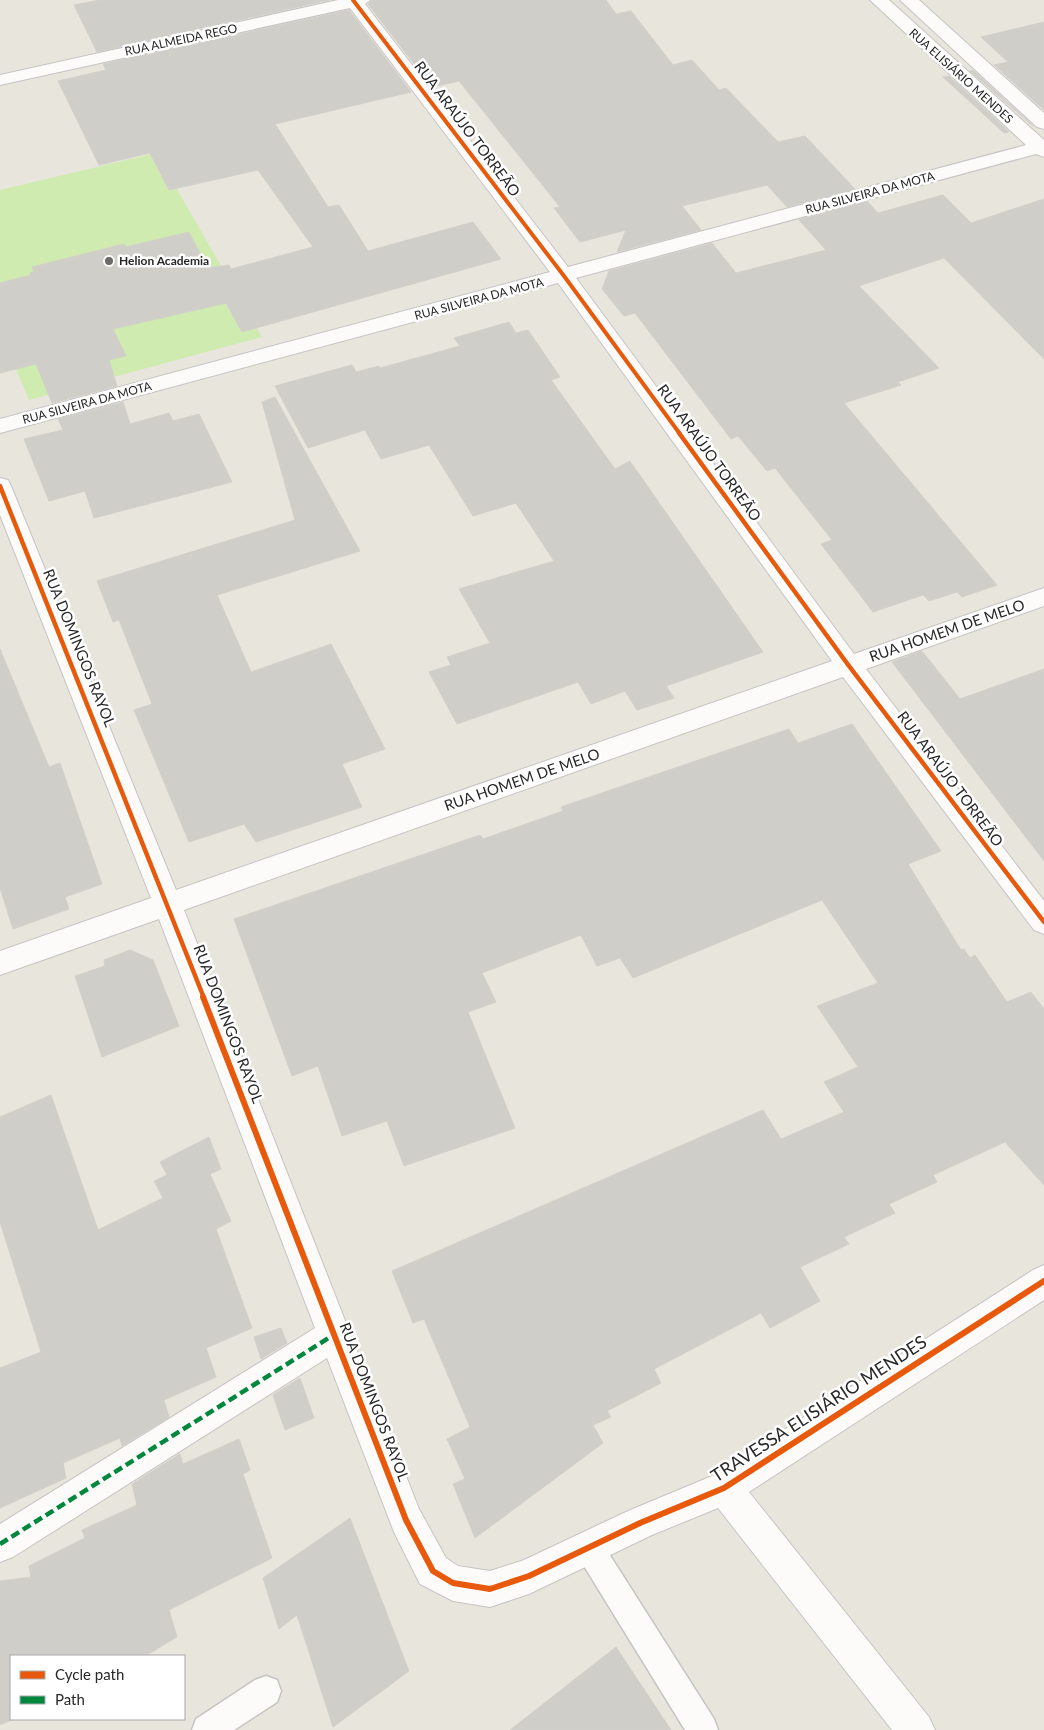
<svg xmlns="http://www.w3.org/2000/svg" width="1044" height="1730" viewBox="0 0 1044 1730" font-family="Lato,sans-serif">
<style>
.pitch{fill:#cfebb0}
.building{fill:#d0cec9;stroke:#d2d0c9}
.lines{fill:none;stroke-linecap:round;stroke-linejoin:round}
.service-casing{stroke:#c5c4c3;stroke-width:3}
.minor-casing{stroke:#c5c4c3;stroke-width:2}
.service{fill:#fcfbfa;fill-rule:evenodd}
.minor{fill:#fcfbfa;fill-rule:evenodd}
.quiet{stroke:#00873e;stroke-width:4.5;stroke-dasharray:9 4.5;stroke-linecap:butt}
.cycleway-far2-casing{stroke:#fff;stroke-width:6}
.cycleway-far1-casing{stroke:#fff;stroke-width:8}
.cycleway-casing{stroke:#fff;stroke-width:9}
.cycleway-far2{stroke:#e8590c;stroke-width:4}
.cycleway-far1{stroke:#e8590c;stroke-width:4.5}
.cycleway{stroke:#e8590c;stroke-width:6}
.poi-dot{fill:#6b6a67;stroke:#fff;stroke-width:2}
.labels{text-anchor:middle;stroke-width:5;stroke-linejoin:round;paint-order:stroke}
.far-street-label{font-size:12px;fill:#282828;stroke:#fff}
.far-poi-label{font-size:12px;font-weight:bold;fill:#282828;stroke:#fff;text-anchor:start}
.street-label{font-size:15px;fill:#282828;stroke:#fff}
.near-street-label{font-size:18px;fill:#282828;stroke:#fff}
</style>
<rect width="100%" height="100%" fill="#e8e5dd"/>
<path class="pitch" d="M156,153L262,337L29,400L0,332V190Z"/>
<path class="building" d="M100,0H329L97,52L74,5Z
M372,0H606L616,14L631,11L673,65L692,60L719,90L726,88L778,142L805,136L855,189L787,207L767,185L682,206L701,230L617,252L626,230L580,242L554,208L560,207L459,81L432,87L368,4Z
M349,10L411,92L275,124L328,207L339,205L368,251L473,222L501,259L242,332L226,303L113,329L126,356L109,360L117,386L52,403L36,364L0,373V283L31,275L30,273L34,272L32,267L124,244L126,247L189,232L208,268L229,265L231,269L313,247L258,170L169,190L150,153L99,165L58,81L106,70L103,64Z
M1044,22V110L994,65L1008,62L981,37Z
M973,70L1033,126L970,71Z
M949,76L1009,132L1004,133L943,77Z
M943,195L971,223L1044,199V359L944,258L859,286L939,368L898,382L901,385L844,403L997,585L962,597L957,592L929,601L923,595L873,612L821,544L832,540L775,468L767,471L738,436L731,439L635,313L624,316L602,289L609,271L712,243L736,273L826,250L799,220L867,201L878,213Z
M509,322L516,333L528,330L560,377L551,380L615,469L630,461L763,652L666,686L674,698L637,710L625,691L591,704L578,682L457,724L429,672L451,665L447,657L490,643L459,589L554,561L516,503L473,516L429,445L381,459L365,430L308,448L275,386L352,365L356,372L379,366L380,368L460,346L454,338Z
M275,397L360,551L217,595L251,672L331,644L385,749L342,764L362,807L256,842L244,824L189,842L134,710L152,704L119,620L113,622L97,581L295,520L262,402Z
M123,402L130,424L169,413L173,421L199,414L232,482L94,518L85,491L49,501L24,439L63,430L58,419Z
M0,649L49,767L60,763L102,884L65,897L69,909L13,929L0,888Z
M922,651L960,699L1044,669V861L892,662Z
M852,724L941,851L908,864L961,950L964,949L970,958L975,955L1007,1002L1031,992L1044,1009V1185L1005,1142L933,1175L937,1182L889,1204L895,1213L844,1237L849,1244L800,1267L820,1301L770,1328L761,1313L654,1369L661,1383L607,1411L611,1417L593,1425L603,1443L475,1538L453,1484L465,1479L447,1439L470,1427L424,1319L413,1323L392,1271L763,1110L781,1139L844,1112L824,1082L858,1067L817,1006L878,983L822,900L633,978L620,958L597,966L581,935L482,973L496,1002L468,1012L515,1128L404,1166L387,1121L342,1136L318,1066L292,1076L234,919L480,835L483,839L563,811L561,807L789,729L798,743Z
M130,950L153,960L179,1026L102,1057L75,976L105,966L104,960Z
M51,1095L98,1230L163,1198L154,1181L167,1175L160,1162L209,1137L221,1169L210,1174L231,1221L216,1229L252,1328L206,1348L216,1377L164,1400L169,1417L122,1446L120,1438L63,1463L66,1478L0,1508V1368L41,1352L0,1222V1117Z
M281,1328L287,1343L261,1359L254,1337Z
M300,1378L314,1418L285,1430L273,1395Z
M239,1439L250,1470L243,1474L272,1558L169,1610L177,1637L145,1656H11V1719H14L0,1725V1581L31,1577L29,1566L85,1538L82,1530L137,1505L132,1484L180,1454L183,1464Z
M350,1518L409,1671L333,1727L297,1615L279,1629L263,1578Z
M616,1647L671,1730H510Z"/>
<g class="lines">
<g class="service-casing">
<path id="service" d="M589,1533L599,1538L714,1719L718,1730H685L579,1558L574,1548L579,1538Z
M266,1676L277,1680L281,1691L277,1702L234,1730H192L196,1719L255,1680Z"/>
</g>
<g class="minor-casing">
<path id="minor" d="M338,0H370L365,4L568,267L1026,145L870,0H889L1044,140V157L1036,154L576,278L854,654L1044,588V606L866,669L1044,901V934L1034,930L843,677L184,910L419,1509L446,1558L458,1566L490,1571L524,1560L628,1511L712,1476L1033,1270L1044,1265V1300L749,1492L929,1717L935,1730H892L718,1508L652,1535L529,1594L490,1607L453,1601L420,1584L394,1532L327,1358L13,1557L0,1562V1524L315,1328L159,919L0,975V951L151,898L0,515V478L8,480L11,486L176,890L832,661L558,283L0,433V419L550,272L350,8L0,85V75Z
M900,0H919L1044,113V129L1037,127Z"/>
</g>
<use href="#service" class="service"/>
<use href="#minor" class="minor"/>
<path class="quiet" d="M0,1544L335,1334"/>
<g class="cycleway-far2-casing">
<path id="cycleway-far2" d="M353,0L564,276L680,434"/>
</g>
<g class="cycleway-far1-casing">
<path id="cycleway-far1" d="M679,433L849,666L1044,922
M0,486L204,998"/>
</g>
<g class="cycleway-casing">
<path id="cycleway" d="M203,997L406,1520L433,1571L453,1583L490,1589L529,1576L640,1523L724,1488L1044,1281"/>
</g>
<use href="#cycleway-far2" class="cycleway-far2"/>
<use href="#cycleway-far1" class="cycleway-far1"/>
<use href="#cycleway" class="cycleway"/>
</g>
<circle class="poi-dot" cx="109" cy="261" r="5"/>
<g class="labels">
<g class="far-street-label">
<text transform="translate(181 40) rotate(-12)" y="4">RUA ALMEIDA REGO</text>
<text transform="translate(961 76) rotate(42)" y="4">RUA ELISIÁRIO MENDES</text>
<text transform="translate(870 193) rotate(-15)" y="4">RUA SILVEIRA DA MOTA</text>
<text transform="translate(479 299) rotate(-15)" y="4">RUA SILVEIRA DA MOTA</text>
<text transform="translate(87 403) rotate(-15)" y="4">RUA SILVEIRA DA MOTA</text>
</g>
<g class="far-poi-label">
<text x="119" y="265">Helion Academia</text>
</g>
<g class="street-label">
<text transform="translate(467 129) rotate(53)" y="5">RUA ARAÚJO TORREÃO</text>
<text transform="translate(709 453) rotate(54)" y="5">RUA ARAÚJO TORREÃO</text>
<text transform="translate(947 631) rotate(-19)" y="5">RUA HOMEM DE MELO</text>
<text transform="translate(79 648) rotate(68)" y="5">RUA DOMINGOS RAYOL</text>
<text transform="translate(950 779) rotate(53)" y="5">RUA ARAÚJO TORREÃO</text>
<text transform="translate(522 780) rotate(-19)" y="5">RUA HOMEM DE MELO</text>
<text transform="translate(228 1024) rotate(69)" y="5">RUA DOMINGOS RAYOL</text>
<text transform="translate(374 1402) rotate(69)" y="5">RUA DOMINGOS RAYOL</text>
</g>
<g class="near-street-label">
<text transform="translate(819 1409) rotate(-33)" y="6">TRAVESSA ELISIÁRIO MENDES</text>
</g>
</g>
<rect x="10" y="1655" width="175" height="65" fill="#ffffff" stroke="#a9a9a9"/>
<rect x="20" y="1671" width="25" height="8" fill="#e8590c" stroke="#a9a9a9"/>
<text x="55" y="1680" font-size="15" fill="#282828">Cycle path</text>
<rect x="20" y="1696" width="25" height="8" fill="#00873e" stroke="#a9a9a9"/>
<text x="55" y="1705" font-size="15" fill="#282828">Path</text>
</svg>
